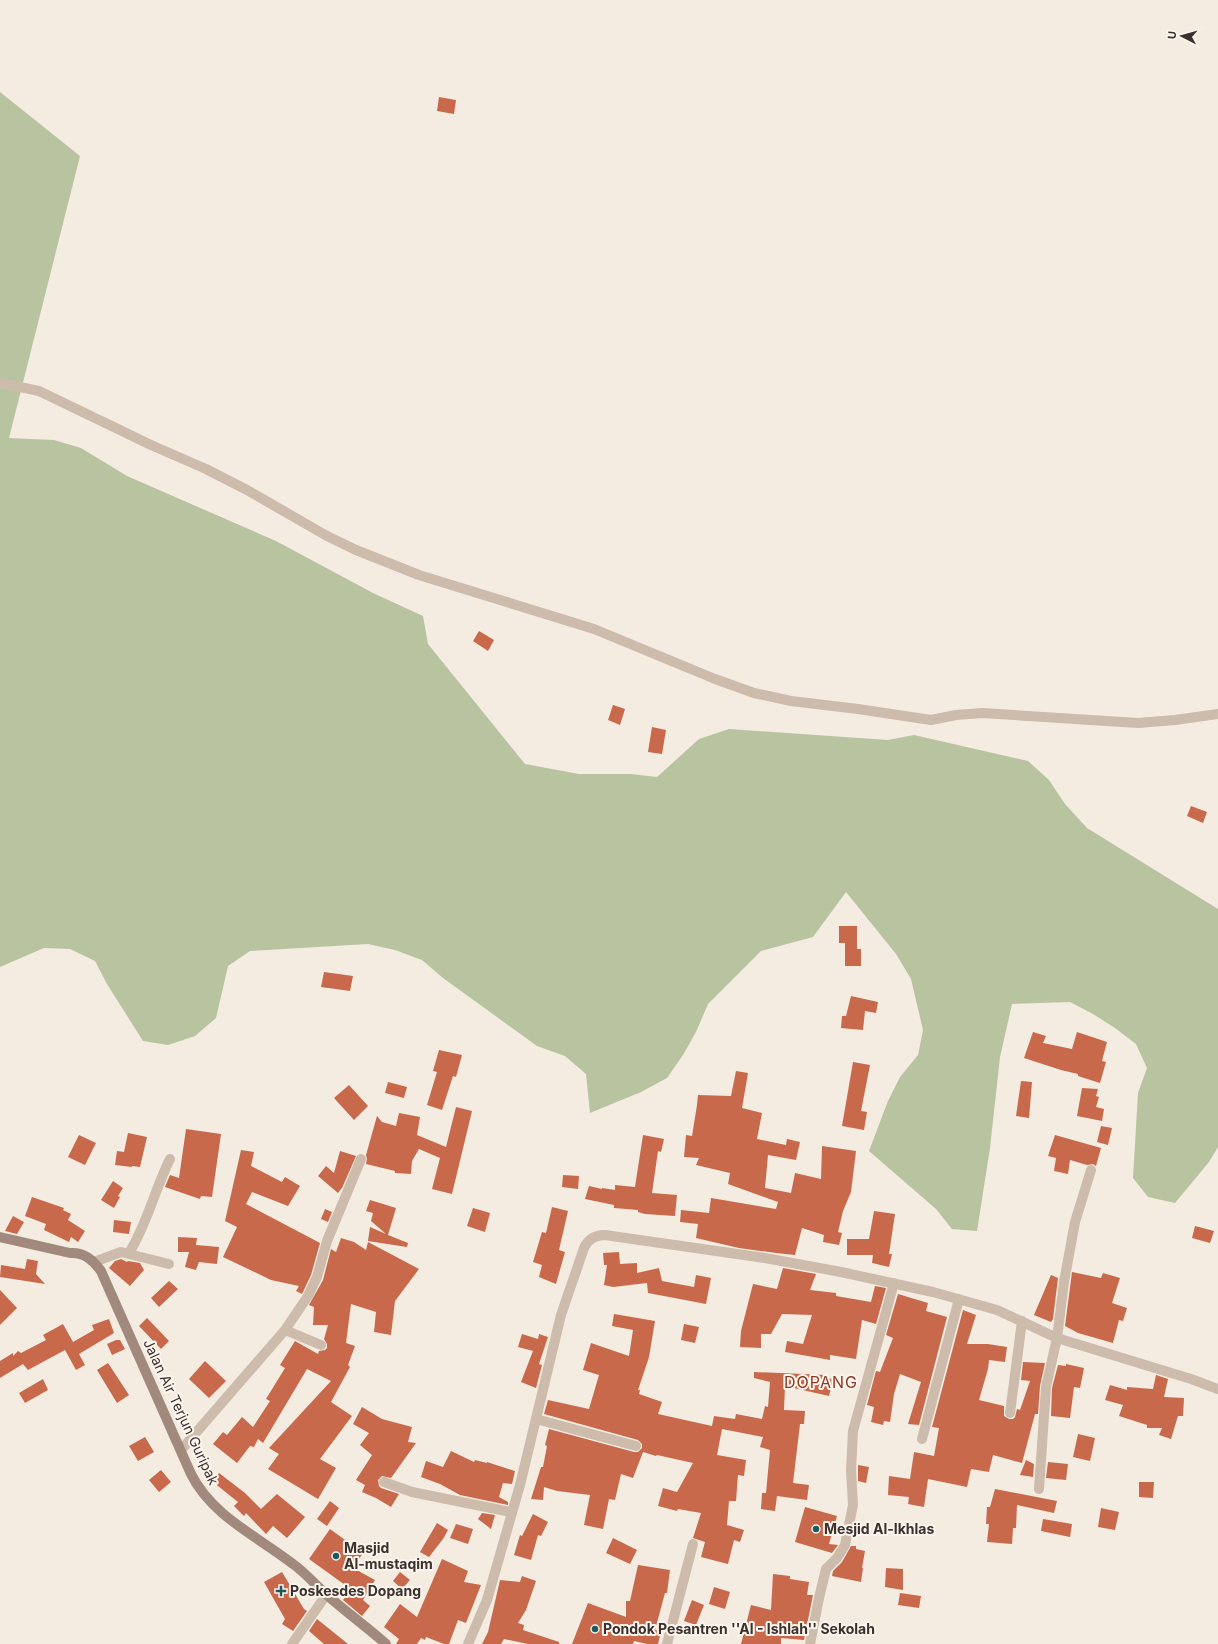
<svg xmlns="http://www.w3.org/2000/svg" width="1218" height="1644" viewBox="0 0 1218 1644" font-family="Inter,sans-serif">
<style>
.green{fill:#b8c4a0}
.building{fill:#c8694b}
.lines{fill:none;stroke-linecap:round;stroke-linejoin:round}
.street{stroke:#cdbbac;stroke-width:10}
.secondary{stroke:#a18a7d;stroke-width:10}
.poi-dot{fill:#1f5a5e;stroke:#fbf5ee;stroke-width:1.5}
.labels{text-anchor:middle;stroke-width:4;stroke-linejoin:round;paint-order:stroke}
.street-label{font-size:14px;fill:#3b302b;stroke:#fbf5ee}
.poi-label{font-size:14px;font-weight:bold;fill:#3b302b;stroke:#fbf5ee;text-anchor:start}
.quarter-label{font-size:16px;letter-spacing:1px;fill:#8c3b22;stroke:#fbf5ee}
</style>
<rect width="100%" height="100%" fill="#f4ebe1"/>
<path class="green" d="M0,92L80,156L9,438L54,440L81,448L127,476L276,541L373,593L423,616L428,644L525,764L579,774H631L657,777L699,739L729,729L888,740L914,735L1028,761L1049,780L1065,804L1087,828L1218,909V1147L1209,1162L1175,1203L1148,1197L1133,1178L1138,1093L1147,1068L1136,1044L1115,1028L1093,1014L1070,1002L1012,1004L1000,1057L990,1148L977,1231L952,1229L936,1209L869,1151L888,1101L900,1077L918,1055L923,1030L911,979L896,954L846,892L813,937L761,951L708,1004L696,1032L683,1055L667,1078L641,1092L590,1113L586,1074L565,1056L537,1046L443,978L422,960L395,950L368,944L250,951L228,966L216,1018L195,1036L168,1045L143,1041L107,984L95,961L70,949L44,948L0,967Z"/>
<path class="building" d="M439,97L456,100L454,114L437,111Z
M479,631L494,640L488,651L473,641Z
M613,705L625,709L620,725L608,720Z
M652,727L666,730L662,754L648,752Z
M1191,806L1207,812L1203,823L1187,816Z
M839,926H857V949H861V966H845V943H839Z
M324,972L353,976L350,991L321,987Z
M851,996L878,1002L876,1013L865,1011L863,1030L841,1028L842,1016H846Z
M1033,1032L1046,1036L1043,1043L1072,1049L1077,1032L1107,1042L1102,1061L1106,1062L1100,1083L1078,1076V1074L1061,1070L1024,1058Z
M439,1050L462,1055L456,1077L453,1076L442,1110L427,1105L437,1072L433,1071Z
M853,1062L870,1065L861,1111L867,1112L864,1130L842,1126Z
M736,1071L748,1073L742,1108L762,1113L757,1139L786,1145L787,1139L800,1142L796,1160L768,1155L765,1188L791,1193L795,1173L821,1179L822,1146L856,1151L851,1192L843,1211L838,1232L842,1233L839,1245L823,1242L824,1235L802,1228L795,1255L776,1253L739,1248L696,1238L698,1224L680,1222L681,1210L709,1213L711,1198L776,1209L778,1202L728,1184L730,1173L696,1165L699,1158L684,1157L686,1135L692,1136L697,1105L698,1095L731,1096Z
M1021,1081L1032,1082L1029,1118L1016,1116Z
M388,1082L407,1087L404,1098L385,1093Z
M349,1085L368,1106L354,1120L334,1098Z
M1082,1088L1098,1089L1096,1096L1099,1097L1096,1107L1104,1109L1102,1121L1077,1116Z
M456,1107L472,1111L452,1194L432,1189L440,1158L419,1149L412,1161L411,1174L395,1173V1171L366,1164L367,1159L366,1155L377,1116L382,1122L396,1126L399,1113L420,1117L417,1135L446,1147Z
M1101,1126L1112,1128L1108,1145L1097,1142Z
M186,1129L221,1134L212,1197L201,1196L200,1199L165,1187L170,1175L179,1178Z
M128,1133L147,1137L140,1167L132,1166V1167L115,1165L117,1151L124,1152Z
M79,1135L96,1143L85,1165L68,1157Z
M643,1135L664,1139L661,1152L658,1151L652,1193L677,1195L675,1216L645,1214L638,1212V1210L614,1208V1205L585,1199L589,1186L602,1189V1188L615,1190V1185L635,1187Z
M1055,1135L1101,1148L1096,1166L1093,1164L1087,1165L1070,1160L1068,1174L1054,1171L1056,1158L1048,1156Z
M241,1150L254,1152L251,1166L282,1182L285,1177L300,1186L288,1206L252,1192L246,1204L320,1243L311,1275L302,1294L296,1291L299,1286L271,1280L223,1257L237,1227L225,1221Z
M340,1151L356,1156L342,1188L338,1193L318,1176L326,1166L334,1173Z
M563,1175L579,1176L578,1189L562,1187Z
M113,1181L123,1188L118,1196L120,1197L114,1208L101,1200Z
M32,1197L64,1208L63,1210L71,1214L68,1220L85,1231L78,1242L71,1237L69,1242L44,1230L46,1224L25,1216Z
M370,1200L396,1208L388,1235L408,1243L407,1247L368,1241L370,1227L386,1234L371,1221L373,1213L366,1211Z
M552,1207L568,1211L559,1250L565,1252L556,1284L539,1277L542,1265L533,1262L542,1232L546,1233Z
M473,1208L490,1213L485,1232L467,1226Z
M325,1209L332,1212L328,1222L321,1219Z
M874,1211L895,1214L889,1254H892L889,1267L872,1263L873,1255H847V1239H869Z
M13,1216L24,1222L17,1234L5,1231Z
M114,1220L131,1222L129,1234L113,1232Z
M1195,1226L1214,1231L1210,1243L1192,1238Z
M178,1237L197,1238L196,1245L219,1247L217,1264L199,1262L196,1270L185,1267L189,1252H178Z
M341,1238L354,1242L366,1250L368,1242L419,1269L395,1301L391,1335L374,1332L376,1312L351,1304L346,1343L355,1346L348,1365L350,1367L331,1402L352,1416L320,1459L336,1468L318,1499L268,1469L279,1454L269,1448L331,1381L307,1369L263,1443L258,1439L254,1447L250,1446L237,1463L213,1444L223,1432L227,1435L242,1417L253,1427L270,1401L266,1399L285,1368L280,1365L295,1341L318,1354L319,1351L325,1350L327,1348V1344L324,1339L328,1325H313L314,1307L309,1305L323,1280L331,1249L336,1252Z
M619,1252L620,1264L637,1263V1273L659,1268L662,1281L694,1287L696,1275L711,1278L706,1304L648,1293L647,1283L613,1287L604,1285L607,1265H604L603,1253Z
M27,1259L38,1261L36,1274L45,1284L0,1277L1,1265L25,1269Z
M121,1259L127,1262L128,1261L140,1263L144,1270L130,1286L109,1268L115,1261Z
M783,1268L816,1274L810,1290L836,1293V1296L871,1302L875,1286L886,1288L876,1324L862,1320L856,1359L830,1355V1360L785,1352L787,1341L803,1344L812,1315L782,1314L771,1334H761V1348L740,1347L741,1331L753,1284L777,1289Z
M1072,1272L1101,1278L1103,1273L1120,1278L1112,1303L1127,1308L1123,1321L1119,1320L1113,1343L1078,1333L1065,1326Z
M1051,1275L1058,1278L1053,1319L1051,1322L1034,1315Z
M169,1281L178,1289L159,1307L151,1298Z
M0,1290L17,1308L0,1325Z
M898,1294L928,1303L926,1311L947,1317L919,1425L908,1424L921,1382L900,1374L894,1394L890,1422L884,1421L883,1425L871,1422L874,1407L867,1405L876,1371L880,1372L893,1338L886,1335Z
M963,1310L976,1315L967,1344H988L1007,1347L1005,1362L989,1360L988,1369L979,1400L1004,1406V1416L1009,1419H1013L1015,1417L1017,1409L1020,1410L1030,1381L1021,1380L1023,1362L1045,1363L1040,1386L1038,1414H1035L1022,1463L993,1455L989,1472L971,1469L967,1487L928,1479L924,1507L908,1504L909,1497L888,1495L889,1476L910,1479L914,1452L934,1456L939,1428L932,1427Z
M614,1314L655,1321L649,1357L638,1390H640L639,1394L662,1402L658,1414L712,1426L714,1416L735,1419L736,1414L762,1419L765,1406L768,1407L770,1382L754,1378V1372L827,1375V1378L833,1379L829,1396L785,1386L784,1410L805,1411L804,1424H800L793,1483L809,1485L807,1500L777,1496L775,1511L761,1509L762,1493H766L770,1450L760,1447L763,1437L722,1429L717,1455L746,1460L744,1476L738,1475L736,1501H729L727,1525L744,1530L740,1542L734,1540L728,1564L701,1557L705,1542L693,1538L701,1513L678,1509L677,1511L658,1506L663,1488L677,1492L693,1463L657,1455L656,1456L643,1452L633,1478L621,1474L615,1500L609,1499L603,1529L584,1525L590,1495L557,1491L544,1487L543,1500L531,1499L541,1467H543L547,1446L545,1445L549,1429L634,1452H638L642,1448V1444L638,1440L544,1414L548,1400L589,1409L599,1375L583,1370L591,1343L629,1356L633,1330L612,1326Z
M147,1318L169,1341L161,1349L139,1326Z
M109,1319L114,1333L79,1354L85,1365L76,1370L65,1350L28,1370L23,1364L0,1378V1361L13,1353V1356L18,1351L21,1353L46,1340L43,1335L63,1324L73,1342L94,1330L92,1325Z
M684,1324L699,1327L695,1343L681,1340Z
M522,1334L538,1339L539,1334L548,1337L539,1364L542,1365L536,1388L521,1382L533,1351L518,1347Z
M116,1340H120L125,1349L112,1355L107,1344Z
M205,1361L226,1381L209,1398L189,1379Z
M108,1363L129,1395L117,1403L97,1370Z
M1066,1364L1084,1368L1080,1388L1074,1387L1070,1418L1051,1416L1052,1388L1058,1365L1066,1366Z
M1156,1375L1168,1379L1164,1397L1184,1398L1183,1416H1178L1171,1439L1159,1435L1162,1428H1147V1425L1119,1416L1123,1405L1105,1400L1110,1385L1127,1390V1387L1153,1389Z
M43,1379L48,1390L25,1403L19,1393Z
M362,1407L382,1419L412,1427L408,1442L416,1443L391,1478L382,1476L378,1480L379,1486L381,1488L399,1494L391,1507L376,1498L362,1492L365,1485L356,1480L372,1455L360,1445L369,1433L353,1424Z
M1078,1434L1095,1438L1090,1461L1073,1457Z
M145,1437L154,1452L138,1461L129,1446Z
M451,1451L474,1462L475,1460L487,1463V1462L515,1471L512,1484L503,1483L499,1497L508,1502V1505L460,1495L440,1484L421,1477L426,1461L443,1467Z
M1026,1460L1034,1464L1033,1477L1020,1475Z
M1048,1462L1068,1464L1066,1480L1046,1478Z
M858,1465L869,1467L866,1483L858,1481Z
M161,1470L171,1482L159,1492L149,1480Z
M219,1473L245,1493L261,1509L277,1494L305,1517L287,1538L273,1526L266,1534L246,1513L244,1516L234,1506L238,1502L213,1482Z
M1139,1482H1154L1153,1498L1139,1497Z
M995,1489L1057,1501L1054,1513L1017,1505L1016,1528H1013L1012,1544L987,1542L989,1524H986L987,1507H990Z
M330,1501L339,1508L327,1526L317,1519Z
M805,1507L837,1516L829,1544L838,1545L832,1553L795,1542Z
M1101,1508L1119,1512L1115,1530L1098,1527Z
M482,1513L495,1515L491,1529L478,1519Z
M533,1514L548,1522L541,1536L538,1535L531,1560L514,1555L520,1535L522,1536Z
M1043,1519L1072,1524L1070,1537L1041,1531Z
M437,1523L448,1530L443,1539L429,1557L420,1552Z
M456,1524L473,1529L468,1544L450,1538Z
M330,1529L363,1553L353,1568L375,1580L363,1600L370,1606L362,1616L343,1600L352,1590L309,1559Z
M613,1538L637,1550L630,1564L606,1553Z
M851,1546H856V1549L865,1551L862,1568H863L861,1582L832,1576L833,1571L842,1562Z
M442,1559L468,1571L464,1582L481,1585L466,1623L458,1620L449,1644H444L426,1637L425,1640L421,1638L417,1644H396L399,1639L384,1627L400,1604L417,1617Z
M638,1565L670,1570L667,1593H665L655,1630L661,1631L658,1644H647L634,1641L633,1644H572L588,1603L626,1617V1601H630Z
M886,1568L903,1569V1590L885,1587Z
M282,1572L304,1609L307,1611L293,1631L282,1624L285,1619L264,1582Z
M400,1572L410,1580L402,1589L393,1581Z
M773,1574L790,1576V1579L809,1582L807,1595H813L804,1640L781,1638V1644H741L751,1605L771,1610Z
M522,1576L536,1581L526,1610L518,1623L524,1625L523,1630L559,1642V1644H528L504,1639L501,1644H482L488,1632L500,1580L520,1582Z
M714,1587L730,1592L725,1609L709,1604Z
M900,1593L921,1596L919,1608L898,1605Z
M692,1600L704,1605L696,1625L684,1621Z
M317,1619L348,1644H324L309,1631Z"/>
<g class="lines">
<path class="street" d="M0,383L39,391L151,445L206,469L247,490L327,536L356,550L419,575L594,629L715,679L754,693L791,701L858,709L931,720L956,715L982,713L1138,723L1175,720L1218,714
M129,1253C147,1224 155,1189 170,1159
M94,1262L121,1252L169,1264
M285,1330L321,1345
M1010,1413L1022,1321
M536,1419L636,1446
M922,1439L959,1299
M181,1450L285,1330L308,1296L317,1277L327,1241L361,1159
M384,1482L412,1492L511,1512
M1039,1489L1046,1387L1057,1338L1064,1282L1075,1222L1091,1170
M292,1644L326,1595
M468,1644L487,1600L520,1485L561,1315L584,1248C588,1239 595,1235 605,1235L765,1258L841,1272L933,1292L997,1310L1057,1338L1191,1379L1218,1389
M667,1644L693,1544
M810,1644L819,1598L826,1569L837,1558L845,1545L853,1505L851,1470L853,1431L894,1283"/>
<path class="secondary" d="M0,1237L70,1253C84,1252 93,1260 101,1271L191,1474C212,1516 257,1536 293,1564C306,1573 315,1585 327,1595C346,1612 367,1627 386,1644"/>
</g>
<g class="poi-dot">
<circle cx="816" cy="1529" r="4"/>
<circle cx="336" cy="1556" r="4"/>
<path d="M279 1585h4v4h4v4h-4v4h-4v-4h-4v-4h4z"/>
<circle cx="595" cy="1629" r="4"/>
</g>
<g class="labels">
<g class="street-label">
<text transform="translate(181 1412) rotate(65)" y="5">Jalan Air Terjun Guripak</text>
</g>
<g class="poi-label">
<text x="824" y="1534">Mesjid Al-Ikhlas</text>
<text x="344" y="1553">Masjid<tspan x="344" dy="16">Al-mustaqim</tspan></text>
<text x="290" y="1596">Poskesdes Dopang</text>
<text x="603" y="1634">Pondok Pesantren ''Al - Ishlah'' Sekolah</text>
</g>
<g class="quarter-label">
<text x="821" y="1388">DOPANG</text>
</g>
</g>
<g transform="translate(1182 36) rotate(276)" stroke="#fbf5ee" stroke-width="3" paint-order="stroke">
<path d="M0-3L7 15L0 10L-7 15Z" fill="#3b302b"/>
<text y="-6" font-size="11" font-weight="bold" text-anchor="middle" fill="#3b302b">U</text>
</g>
</svg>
